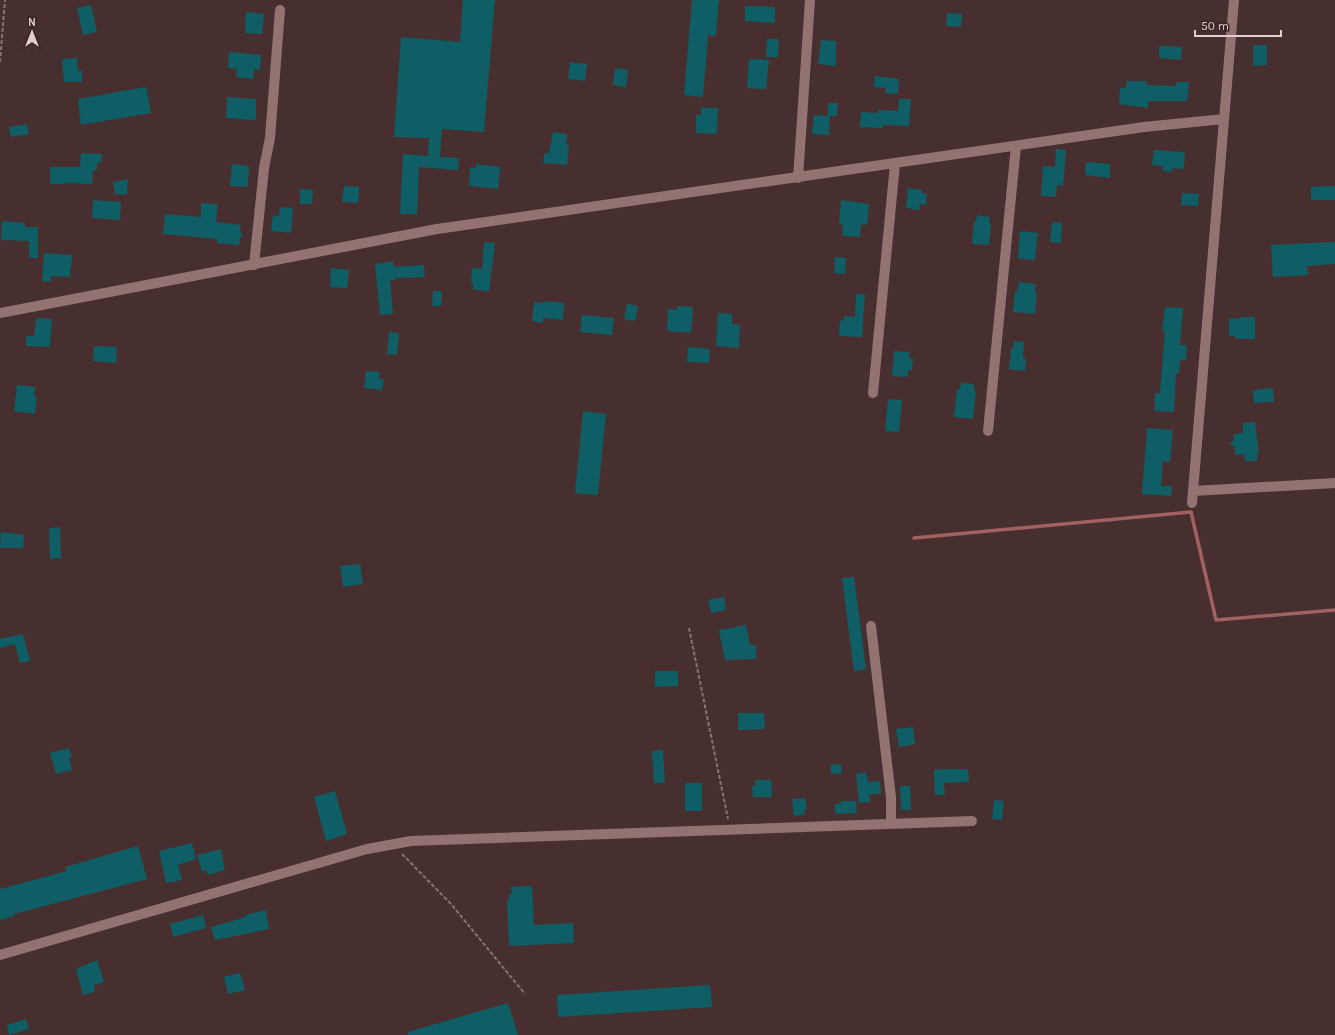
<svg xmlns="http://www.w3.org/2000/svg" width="1335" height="1035" viewBox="0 0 1335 1035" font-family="Karla,sans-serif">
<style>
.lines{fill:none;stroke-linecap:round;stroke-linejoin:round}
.stream{stroke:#a36060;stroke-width:3.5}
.building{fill:#105e65}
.path{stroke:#877373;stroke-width:2;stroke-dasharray:4 2;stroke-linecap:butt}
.minor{stroke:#937372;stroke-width:10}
</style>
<rect width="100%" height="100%" fill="#472f2f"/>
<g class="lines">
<path class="stream" d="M914,538L1191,512L1216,620L1335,610"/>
</g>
<path class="building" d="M463,0H495L484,132L442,129L440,157L459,158L458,170L419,167L417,214H400L403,154L428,156L429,138L394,137L401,37L460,42Z
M692,0H719L716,36L708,35L703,97L684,95Z
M91,5L97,32L83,35L77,8Z
M745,6L775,7V23L745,21Z
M246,12L264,14L262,34L245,33Z
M947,13L962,14L961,27L946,26Z
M767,39H779L778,57H766Z
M821,40L836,41V66L818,64Z
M1253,45H1267V65L1253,66Z
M1159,46L1182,47L1181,60L1159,58Z
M229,52L261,55L260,70L254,69L253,79L236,77L237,69L228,68Z
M77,58L78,71L82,70V82H64L62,59Z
M749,59L769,60L766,89L747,88Z
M570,62L587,64L585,81L568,79Z
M615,68L628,70L626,87L613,85Z
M875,76L899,79L898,94L885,93L886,88L874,87Z
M1127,81H1147V85L1176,86L1177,82H1189L1187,101H1148V108L1119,104L1120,88H1126Z
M146,87L151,113L81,125L78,99Z
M227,97L256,99V120L226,118Z
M899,99H911L909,126L883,125V128L860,127L861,112L878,113V110L898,111Z
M828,103H838L837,116H830L829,135L812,134L814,115L828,116Z
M701,108H718L717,134L696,133V115H701Z
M27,124L29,134L11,137L9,127Z
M553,132L567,134L566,145H569L567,165L543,163L544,153H549Z
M1056,149L1066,150L1063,186L1057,185L1056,197L1041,196L1043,166L1055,167Z
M1154,150L1185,152L1184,169L1173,168L1172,172L1163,171V166L1152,165Z
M81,153L102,154L101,163H97V170H93L92,184L66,183V184H50V167H80Z
M1086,162L1110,164V178L1085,175Z
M232,164L249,166L248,187L230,186Z
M476,164L500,167L498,189L469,186L470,167L476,168Z
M128,179L127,195L115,194L113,182Z
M344,186L359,187L358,203L342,202Z
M1335,186V200H1311V187Z
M908,188L922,190V193L927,194L926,205L920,204L919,210L906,208Z
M300,189L313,190L312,204H300Z
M1182,193L1199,194L1198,206L1181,205Z
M93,200L121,202L120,220L92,218Z
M841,200L869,204L867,225L861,224L860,237L842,236L843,225L839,224Z
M201,203L218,204L216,222L241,225L240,231L243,235L240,238L239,245L217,243V239L163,234L165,214L201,217Z
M280,207L293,208L291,233L271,231L273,215L279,216Z
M977,215L990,217L989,223L991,224L989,245L972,244L974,221L976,222Z
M2,221L25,223V227H38V258H29V241L1,240Z
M1052,222L1062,223L1061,243L1050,242Z
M1020,231L1038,233L1035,260L1018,259Z
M484,242L495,243L489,292L473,289V283H471L472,268L482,269Z
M1335,242V264L1307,266L1308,275L1273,277L1271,245Z
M44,253L72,255L70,277L51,276V282L42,281Z
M835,257L846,258L845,274L834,273Z
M393,261L394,267L424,265L425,277L395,278V280H390L393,314L380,315L375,264Z
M331,268L349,270L347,288L330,287Z
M1019,282L1036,284L1035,293L1037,294L1035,314L1013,312L1015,291H1018Z
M433,291H442L441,306H432Z
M856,294H865L862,337L839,336L840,320L844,321V316L855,317Z
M545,301L564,303L563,320L543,318V323L532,321L534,302L545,303Z
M627,304L638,306L635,321L624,319Z
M677,306L693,307L691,333L667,331L668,309L677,310Z
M1165,307L1183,308L1180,345H1187L1186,360H1180L1179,374L1176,373L1174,412L1154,411L1155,393H1160L1165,331H1162Z
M718,313L732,314V324L740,325L739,348L716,346Z
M582,315L614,318L612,335L580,332Z
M1240,317H1255V339H1235V336H1229V318L1240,319Z
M36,318L52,319L50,347L26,346V336H34Z
M389,332L399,333L397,355L387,354Z
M1014,341L1024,342L1023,358L1026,359L1025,371L1009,369L1011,349H1013Z
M94,346L117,347L116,363L93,361Z
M688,347L710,349L709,363L687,362Z
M894,351L909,352V358H913L912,370H908V377L892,376Z
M366,371L380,372L379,379H384L382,390L364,388Z
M961,383L974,384V391H976L973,419L954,417L957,389H960Z
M17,385L35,387L34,396L37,397L35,414L14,411Z
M1273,388L1274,402L1254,403L1253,390Z
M888,399L902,400L899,432L885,431Z
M583,411L606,414L598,495L575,493Z
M1255,422L1259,454H1257V461H1245L1244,454L1235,455V447L1229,443L1234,440V434L1243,433V423Z
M1147,428L1173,430L1170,462L1163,461L1161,486H1172L1171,496L1142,494Z
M60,527L61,558L50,559L49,528Z
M1,532L24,535L23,548H0Z
M360,564L363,584L343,587L340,566Z
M854,577L866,669L854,671L842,578Z
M724,597L726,610L711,613L708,600Z
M746,625L750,645H756V659L725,660L719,630Z
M23,634L30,661L20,663L15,644L0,648V639Z
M655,671H678V686L655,687Z
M738,713H764L765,729L738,730Z
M913,727L915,744L899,747L896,729Z
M69,748L72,757L69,758L72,770L56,774L50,753Z
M663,750L665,783H654L652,751Z
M841,764L842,773L831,774L830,765Z
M944,769H968L969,782L944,783L945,795H935L934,770Z
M866,772L868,782L880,781L881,793L869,795L870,802L859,803L856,774Z
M755,780H771L772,797H753L752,786H755Z
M685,783H702V811H685Z
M900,786H910L911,810H901Z
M335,791L347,834L326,841L314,797Z
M805,798L807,809L804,810L805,814L794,816L792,799Z
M994,800L1004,801L1002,820L992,819Z
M841,801H856L857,813L835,814V804H841Z
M192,843L196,859L178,865L182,880L166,883L159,851Z
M138,846L147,879L14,914V916L0,920V889L67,871L65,867Z
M221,849L225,870L208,875L206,870L202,871L197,855Z
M532,886L534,925L573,923L574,943L509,946L507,900H509V894H512L511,887Z
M266,910L269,929L215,940L211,927L246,917L245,915Z
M203,915L206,928L173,937L170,924Z
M97,960L104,982L94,985L95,992L83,995L76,969Z
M240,973L245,990L228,994L224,977Z
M710,985L712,1007L558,1017L557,995Z
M508,1003L518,1035H408V1032Z
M26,1019L29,1029L9,1035L7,1025Z"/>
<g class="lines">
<path class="path" d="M0,62L5,0
M689,628L728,819
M402,854L451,904L525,994"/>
<path class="minor" d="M798,178L810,0
M254,265L264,168L270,138L280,10
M0,313L437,229L1144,127L1224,119
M873,393L895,164
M988,431L1016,146
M1193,491L1335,483
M1192,503L1234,0
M871,626L891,797V824
M0,955L367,849L411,841L972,821"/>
</g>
<g transform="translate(32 32)" stroke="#3c2525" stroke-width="3" paint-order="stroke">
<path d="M0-3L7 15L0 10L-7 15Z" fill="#dfd0cf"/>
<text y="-6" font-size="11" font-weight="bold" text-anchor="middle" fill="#dfd0cf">N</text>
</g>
<path d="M1195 30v6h86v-6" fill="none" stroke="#dfd0cf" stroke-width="2"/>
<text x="1201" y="30" font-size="12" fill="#dfd0cf" stroke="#3c2525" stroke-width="3" paint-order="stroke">50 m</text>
</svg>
